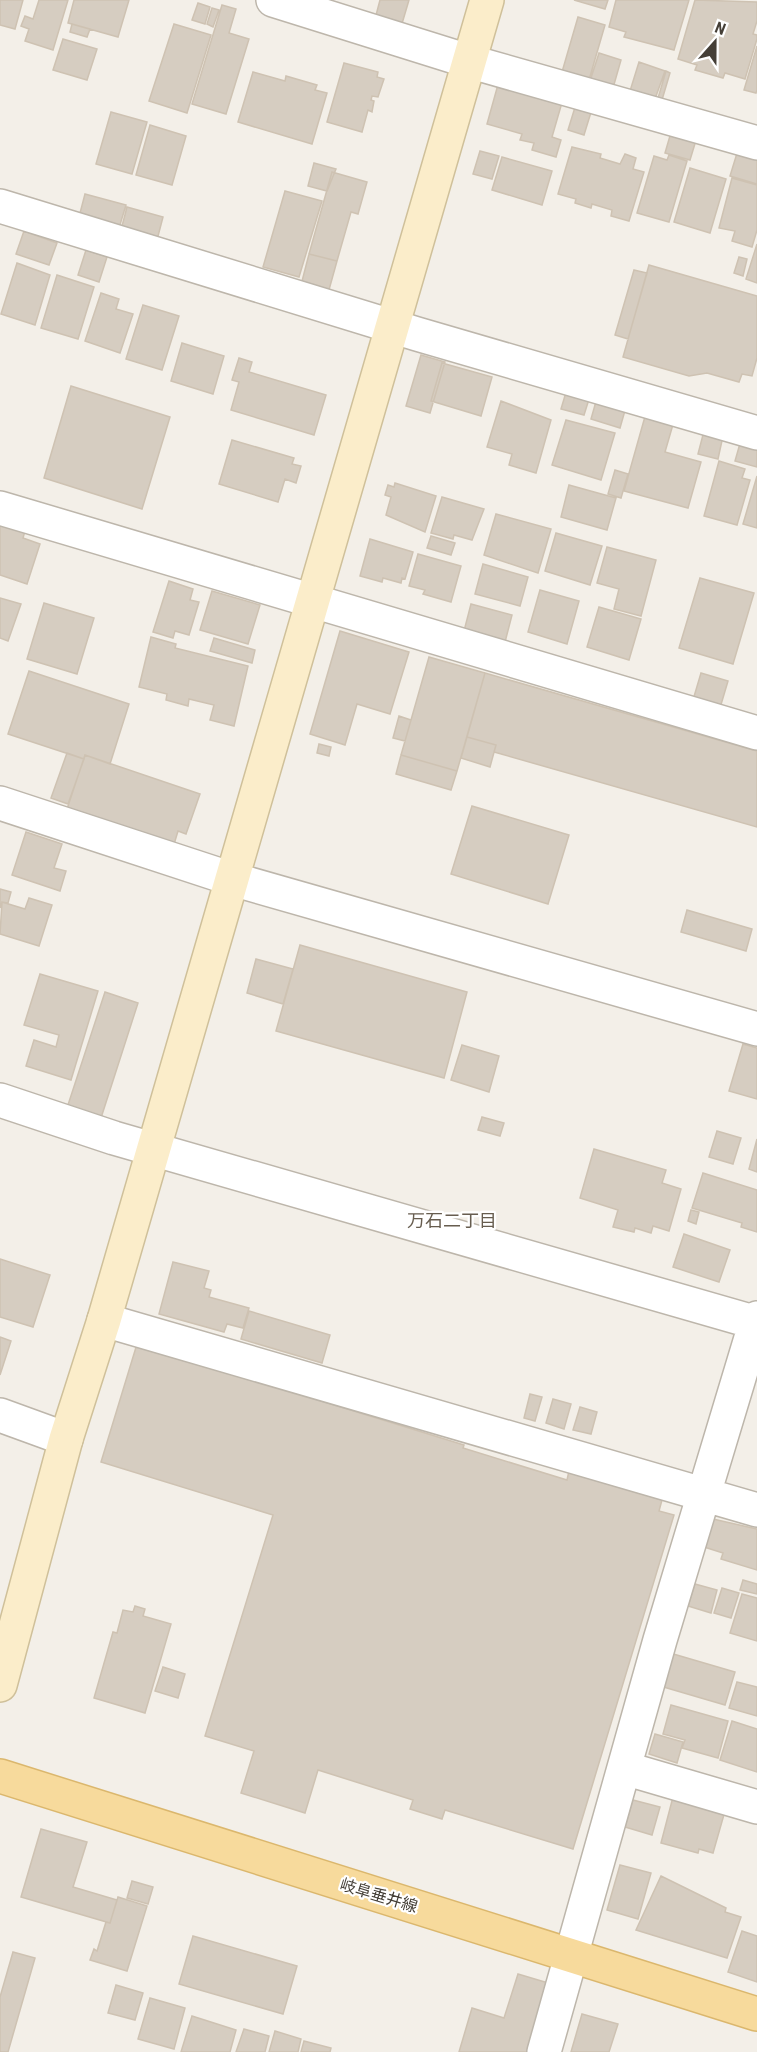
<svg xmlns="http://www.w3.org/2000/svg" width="757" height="2052" viewBox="0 0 757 2052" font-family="'Roboto Condensed','Noto Sans JP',sans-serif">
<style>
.building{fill:#d6cdc1;stroke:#cec2b2;stroke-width:1.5}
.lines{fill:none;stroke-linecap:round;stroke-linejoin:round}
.street-casing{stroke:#bdb6ab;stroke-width:36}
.secondary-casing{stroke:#cfc09a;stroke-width:36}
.primary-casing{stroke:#dbb76d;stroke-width:36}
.street{stroke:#fff;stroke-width:33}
.secondary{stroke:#fbedca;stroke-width:33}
.primary{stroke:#f7da9c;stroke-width:33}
.labels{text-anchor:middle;stroke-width:4.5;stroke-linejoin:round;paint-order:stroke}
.street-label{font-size:16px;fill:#453f37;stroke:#fff}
.neighbourhood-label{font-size:18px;fill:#675d4f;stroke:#fff}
</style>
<rect width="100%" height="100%" fill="#f3efe8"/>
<path class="building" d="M0,0H23L15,29L0,25Z
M39,0H68L53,50L25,41L29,29L21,26L25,16L33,19Z
M74,0H129L118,37L68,23Z
M380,0H409L401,27L375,19Z
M574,0H608L605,9Z
M616,0H689L674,50L624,37L626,32L609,27Z
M695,0L757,2V21L753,34L757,35V39L745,79L725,73L723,78L695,70L697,65L678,59Z
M198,3L210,7L205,24L192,20Z
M222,5L236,9L229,33L249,39L226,114L192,104Z
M212,8L219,10L213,27L207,24Z
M578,17L605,25L589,80L562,72Z
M72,24L90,29L87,37L70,32Z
M174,24L211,35L187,113L149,101Z
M63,39L97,49L87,80L53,70Z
M757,46V90L756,93L744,90Z
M599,53L621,60L613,88L590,81Z
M639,62L665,71L655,99L630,91Z
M344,63L378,72L377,77L384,79L378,97L372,96L371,100L374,101L372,112L368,110L362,132L327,122Z
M666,71L670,73L662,100L658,98Z
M253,72L285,81L286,76L317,85L315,90L327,93L312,144L238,122Z
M499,81L563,99L552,137L561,140L556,157L532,150L534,143L520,140L522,134L487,124Z
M576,104L592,109L584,135L568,130Z
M111,112L147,122L132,174L96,164Z
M150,125L186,136L172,185L136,175Z
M672,129L697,137L690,160L665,153Z
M572,147L601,154L600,158L620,164L625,154L636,158L633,169L644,172L629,221L611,216L612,210L592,204L591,208L575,203L576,199L558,194Z
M738,150L757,155V184L730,176Z
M480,151L499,156L492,179L473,174Z
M669,155L687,161L669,222L637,213L654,156L667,160Z
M502,157L552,171L542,205L492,190Z
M314,163L336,169L327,191L308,186Z
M690,168L726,179L710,233L674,222Z
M332,172L367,182L358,214L351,212L337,261L309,254Z
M732,178L757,185V230L752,247L732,241L735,231L719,228Z
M285,191L322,201L299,277L263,267Z
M85,194L126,205L119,228L79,217Z
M127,207L163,217L157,240L121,230Z
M24,231L57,243L49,265L16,254Z
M757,244V283L746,279Z
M86,250L107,257L99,282L78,275Z
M309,254L337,261L327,297L300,289Z
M739,257L747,259L743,276L734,273Z
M17,263L50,275L35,325L1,314Z
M649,265L757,296V358L752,376L742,374L739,382L707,373L689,376L623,357Z
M634,270L647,273L628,339L615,335Z
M57,275L94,287L78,339L41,328Z
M101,293L119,299L116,309L133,314L120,353L85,341Z
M143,305L179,316L162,370L126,359Z
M182,343L224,356L213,394L171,381Z
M421,355L445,362L430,413L406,406Z
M239,358L252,362L249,372L326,395L314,435L231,410L239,382L232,380Z
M442,363L492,377L481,416L431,401Z
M71,386L170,417L142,509L44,478Z
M567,389L590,396L584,415L561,409Z
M597,398L626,407L620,428L591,419Z
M501,401L551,420L536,473L509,465L512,454L487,447Z
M646,413L674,421L665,452L701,462L688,508L624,491Z
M566,420L615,433L601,480L552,465Z
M704,431L723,436L718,459L698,454Z
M232,440L294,458L292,464L301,466L296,483L285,479L278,502L219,484Z
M741,440L757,444V467L735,461Z
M719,461L745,469L742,478L750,480L737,525L704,516Z
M615,470L628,474L621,498L608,494Z
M757,476V528L743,524Z
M395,483L436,496L425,532L386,515L391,497L385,495L388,485L394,487Z
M569,485L616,498L607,530L561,517Z
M442,497L484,509L472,540L454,535L453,539L431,533Z
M496,514L551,529L538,573L484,555Z
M0,523L25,531L23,538L40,544L27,584L0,575Z
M556,533L602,546L590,585L545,571Z
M431,536L455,543L451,555L427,548Z
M370,539L413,552L405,579L402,578L401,583L383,578L382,582L360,576Z
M607,547L656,560L641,616L614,609L619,589L597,583Z
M418,554L461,566L451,602L423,594L425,590L409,586Z
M483,564L528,577L520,606L475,594Z
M700,578L754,593L733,664L679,648Z
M169,581L193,589L190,600L199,602L189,635L175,631L173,638L153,632Z
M540,590L579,601L567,644L528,632Z
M212,591L260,605L248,644L200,630Z
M0,598L21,604L8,641L0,638Z
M44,603L94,618L77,674L27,659Z
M471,604L512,615L505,642L464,631Z
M599,607L641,619L629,660L587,647Z
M340,631L409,652L390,714L357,704L345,745L310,734Z
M151,637L176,644L175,648L248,666L234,726L210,720L214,705L189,699L188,706L166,700L167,694L139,687Z
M214,638L255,650L252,663L210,651Z
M429,657L485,673L457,771L401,755Z
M29,671L129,704L110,764L85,755L84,759L8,734Z
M485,673L757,751V827L494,752L496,745L467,737Z
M701,673L728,681L720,708L693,700Z
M399,716L411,720L405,741L393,738Z
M467,737L496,745L490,767L461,758Z
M319,744L331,747L329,756L317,753Z
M67,753L84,759L68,804L51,798Z
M85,755L200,794L186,834L178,831L172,851L65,815Z
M401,755L457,771L451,790L396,774Z
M472,806L569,835L548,904L451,874Z
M26,832L62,844L54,868L66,871L60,891L12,875Z
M0,889L11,892L8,903L2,902L0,908Z
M29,898L52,905L39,946L0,934L2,902L25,909Z
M687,910L752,929L746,951L681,932Z
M300,945L467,992L444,1078L276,1031Z
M256,959L293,969L283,1004L247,993Z
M40,974L98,991L71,1080L26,1066L34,1040L56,1047L59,1035L24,1025Z
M105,992L138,1003L100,1121L66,1111Z
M743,1044L757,1048V1099L729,1091Z
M462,1045L499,1056L489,1092L451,1080Z
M482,1117L504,1123L500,1136L478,1130Z
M717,1131L741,1138L733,1164L709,1157Z
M757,1139V1172L749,1169Z
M594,1149L666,1170L662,1183L681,1189L669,1231L653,1226L651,1233L635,1228L634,1232L613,1227L618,1210L580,1198Z
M703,1173L757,1190V1232L741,1227L742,1223L692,1208Z
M691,1210L699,1212L696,1224L688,1221Z
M684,1234L730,1250L719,1282L673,1267Z
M0,1259L50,1275L33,1327L0,1317Z
M173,1262L209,1271L204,1288L211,1290L209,1297L249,1308L243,1328L227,1324L224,1332L159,1314Z
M249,1311L330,1335L322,1363L241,1339Z
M0,1337L11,1341L0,1375Z
M137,1344L464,1445L463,1448L567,1480L569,1471L662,1500L659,1511L674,1515L573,1849L445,1810L442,1819L410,1809L413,1800L318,1770L305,1813L241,1793L254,1751L205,1736L273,1515L101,1462Z
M530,1394L542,1397L535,1421L524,1418Z
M553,1399L571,1404L564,1429L546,1423Z
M580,1407L597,1412L591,1434L573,1430Z
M713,1519L757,1529V1570L721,1559L723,1553L704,1547Z
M743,1580L757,1584V1594L740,1590Z
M695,1584L717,1590L711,1613L688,1606Z
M722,1588L739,1593L731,1618L714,1613Z
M742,1594L757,1598V1641L730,1633Z
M135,1606L145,1609L143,1616L171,1624L145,1713L94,1698L113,1632L117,1633L123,1610L133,1612Z
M670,1653L735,1672L725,1705L660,1686Z
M163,1667L185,1674L178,1698L155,1691Z
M737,1682L757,1687V1716L729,1708Z
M671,1705L728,1721L718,1758L682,1748L685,1740L663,1734Z
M732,1721L757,1729V1772L720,1760Z
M655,1734L683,1742L677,1763L649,1754Z
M673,1797L725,1811L713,1853L699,1849L698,1853L661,1843Z
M633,1800L660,1807L652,1835L625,1827Z
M41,1829L87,1842L73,1887L117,1900L110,1923L21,1897Z
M620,1865L651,1873L638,1919L607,1910Z
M661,1876L726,1908L725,1912L741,1917L727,1958L636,1930Z
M132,1881L153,1887L148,1904L127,1898Z
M118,1897L147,1906L127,1971L90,1960L94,1949L97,1951L106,1922L110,1923Z
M742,1931L757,1936V1982L728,1972Z
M193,1936L297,1966L283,2014L179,1984Z
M13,1952L35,1958L8,2052H0V1997Z
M518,1974L555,1985L534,2052H459L472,2008L504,2018Z
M116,1985L143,1993L135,2020L108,2013Z
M150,1998L185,2008L174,2049L138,2039Z
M582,2014L618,2024L609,2052H571Z
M192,2016L236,2030L230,2052H181Z
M244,2029L269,2036L265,2052H236Z
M275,2031L301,2039L298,2052H269Z
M304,2041L331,2048L330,2052H301Z"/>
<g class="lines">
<g class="street-casing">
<path id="street" d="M273,0L468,61L757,143
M0,206L417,334L757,433
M0,508L757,733
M0,803L232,879L757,1029
M0,1100L114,1138L757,1323
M104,1320L757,1510
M0,1415L66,1439
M624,1768L757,1807
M544,2052L660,1640L757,1318"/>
</g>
<g class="secondary-casing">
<path id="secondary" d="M0,1685L66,1439L104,1320L487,0"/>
</g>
<g class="primary-casing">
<path id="primary" d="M0,1776L757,2014"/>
</g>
<use href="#street" class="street"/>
<use href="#secondary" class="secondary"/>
<use href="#primary" class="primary"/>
</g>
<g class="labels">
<g class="street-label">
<text transform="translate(379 1895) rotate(17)" y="6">岐阜垂井線</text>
</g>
<g class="neighbourhood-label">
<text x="452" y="1227">万石二丁目</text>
</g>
</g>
<g transform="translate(715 42) rotate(21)" stroke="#ffffff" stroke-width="4.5" paint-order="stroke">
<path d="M0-4.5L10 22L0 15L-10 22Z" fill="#453f37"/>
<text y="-9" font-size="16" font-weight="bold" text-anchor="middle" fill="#453f37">N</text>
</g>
</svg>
